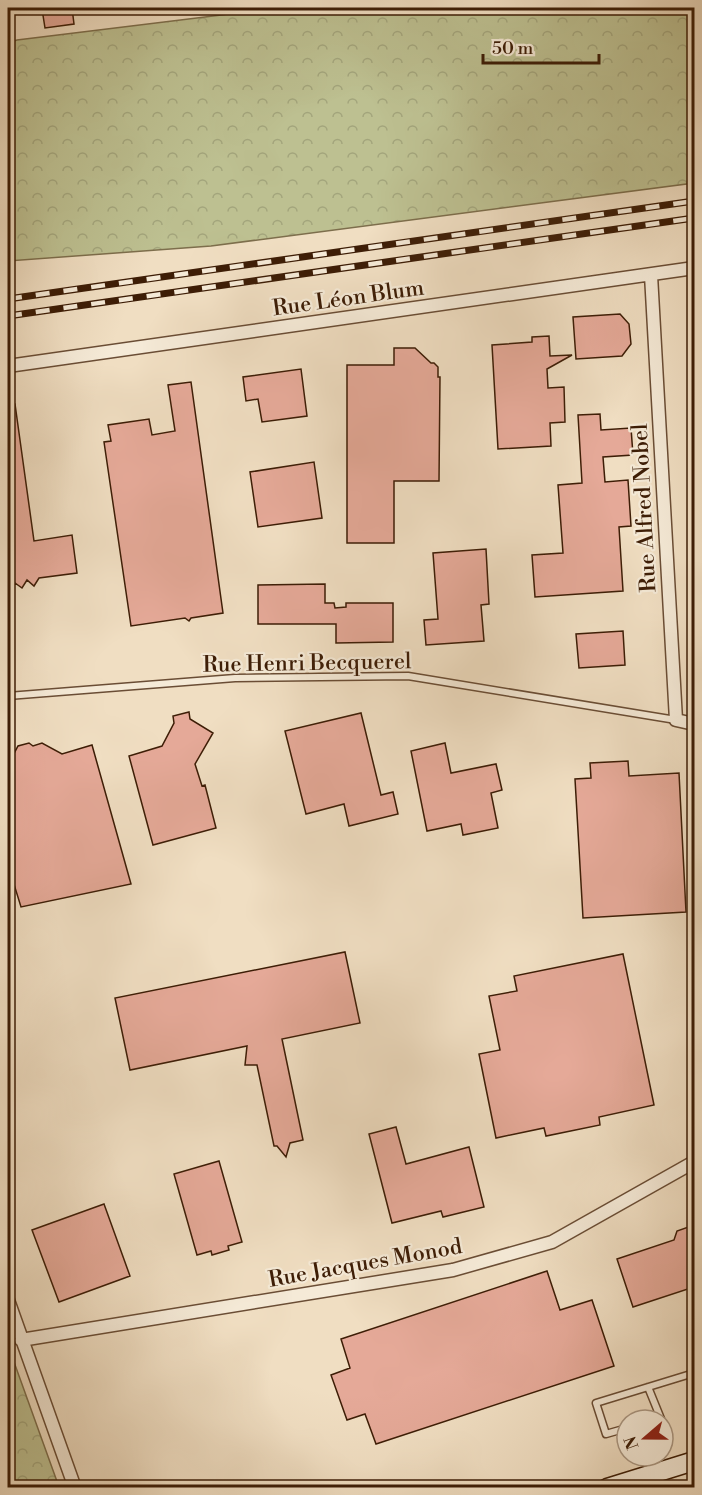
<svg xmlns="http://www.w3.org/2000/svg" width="702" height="1495" viewBox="0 0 702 1495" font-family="'Libre Bodoni',serif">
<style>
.forest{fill:url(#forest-crowns);stroke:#7d6e4c;stroke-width:1.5}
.building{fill:#e5a998;stroke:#3d1d06;stroke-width:1.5}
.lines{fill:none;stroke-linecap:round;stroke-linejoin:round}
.service-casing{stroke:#6a4d35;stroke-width:9}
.minor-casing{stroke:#6a4d35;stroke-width:15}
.secondary-casing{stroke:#3d1d06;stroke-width:21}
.service{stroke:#f5ead7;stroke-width:6}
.minor{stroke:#f5ead7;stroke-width:12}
.secondary{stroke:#f5ead7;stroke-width:18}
.rail-casing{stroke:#3d1d06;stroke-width:7}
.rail{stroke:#f5ead7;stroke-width:4.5;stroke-dasharray:14;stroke-linecap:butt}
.labels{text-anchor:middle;stroke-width:4.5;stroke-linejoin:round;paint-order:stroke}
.street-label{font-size:22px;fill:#3d1d06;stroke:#f5ead7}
</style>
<defs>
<pattern id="forest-crowns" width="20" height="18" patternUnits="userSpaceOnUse" patternTransform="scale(1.5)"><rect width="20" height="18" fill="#bdc091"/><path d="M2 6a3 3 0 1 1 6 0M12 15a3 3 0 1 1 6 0" fill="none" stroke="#a3a57c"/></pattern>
</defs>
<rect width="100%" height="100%" fill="#f0dec2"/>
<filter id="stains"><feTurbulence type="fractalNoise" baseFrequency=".00333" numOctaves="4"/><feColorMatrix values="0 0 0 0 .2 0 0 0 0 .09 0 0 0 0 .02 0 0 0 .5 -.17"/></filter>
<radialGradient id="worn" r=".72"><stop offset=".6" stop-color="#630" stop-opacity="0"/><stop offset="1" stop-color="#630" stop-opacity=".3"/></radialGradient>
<path class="forest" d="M279,8H694V183L211,246L8,261V43L17,40Z
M14,1362L59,1487H8V1364Z"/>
<path class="building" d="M54,8H72L74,24L45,28L42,9Z
M620,314L629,324L631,344L622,356L576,359L573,317Z
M549,336L550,356L572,355L547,369L548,388L564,387L565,422L550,423L551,446L498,449L492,345L532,342V337Z
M394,348H415L431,363H434L438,367V377H440L439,481H394V543H347V365H394Z
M301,369L307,416L262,422L258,399L246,401L243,377Z
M191,382L223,613L191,618L189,621L185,618L131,626L104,442L111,441L108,425L149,419L152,435L175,431L168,385Z
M15,404L34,541L72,535L77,573L39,578L34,586L27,580L22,588L15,583L8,593V405Z
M600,414L601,430L631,428L633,455L603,457L605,482L628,480L631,526L619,527L623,591L535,597L532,555L563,553L558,485L582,483L578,415Z
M314,462L322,518L258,527L250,472Z
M486,549L489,604L481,605L484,641L426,645L424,620L438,619L433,553Z
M325,584V603H334L335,608L346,607V603H393V642L336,643V624H258V585Z
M623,631L625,665L579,668L576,634Z
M189,712L190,719L213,733L195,764L202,786L205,785L216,828L153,845L129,756L162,746L174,723L173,716Z
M361,713L381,795L393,792L398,814L349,826L344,804L306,814L285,731Z
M29,743L33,746L42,743L62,754L92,745L131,884L21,907L8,865V765L18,746Z
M445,743L451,773L496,764L502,790L491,793L498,828L463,835L461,824L427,831L411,751Z
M628,761L629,776L679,773L686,912L583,918L575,779L591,778L590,763Z
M345,952L360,1023L282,1039L303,1140L290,1143L286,1157L277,1146H274L257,1065H245L247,1046L130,1070L115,998Z
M623,954L654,1105L599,1117L600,1125L546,1136L544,1128L496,1138L479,1054L500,1050L489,996L517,991L514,976Z
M396,1127L406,1164L469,1147L484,1207L443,1217L441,1211L392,1223L369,1134Z
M219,1161L242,1242L228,1246L229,1250L212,1255L211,1251L197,1255L174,1174Z
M104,1204L130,1276L59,1302L32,1230Z
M694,1225V1287L633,1307L617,1259L674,1240L677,1231Z
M547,1271L560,1310L592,1300L614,1366L376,1444L365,1414L347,1420L331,1375L350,1368L341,1339Z"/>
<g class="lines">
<g class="service-casing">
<path id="service" d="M8,696L235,678L408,676L676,720
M648,1387L661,1419L656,1420
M627,1428L606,1434L596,1403L694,1373"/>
</g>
<g class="minor-casing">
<path id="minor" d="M651,275L676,720L694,724
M8,366L694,268
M8,1300L75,1488
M21,1340L453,1270L552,1242L694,1162"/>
</g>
<g class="secondary-casing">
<path id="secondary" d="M607,1488L694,1461"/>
</g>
<use href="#service" class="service"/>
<use href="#minor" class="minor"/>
<use href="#secondary" class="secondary"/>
<g class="rail-casing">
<path id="rail" d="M8,299L694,201
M8,316L694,218"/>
</g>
<use href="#rail" class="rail"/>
</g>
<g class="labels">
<g class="street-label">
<text transform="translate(348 297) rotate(-8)" y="8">Rue Léon Blum</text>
<text transform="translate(643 508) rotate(-93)" y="8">Rue Alfred Nobel</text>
<text transform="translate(307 662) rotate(-1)" y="8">Rue Henri Becquerel</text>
<text transform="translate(365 1262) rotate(-10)" y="8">Rue Jacques Monod</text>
</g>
</g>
<rect width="702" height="1495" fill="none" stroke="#f0dec2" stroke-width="30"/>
<rect x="9" y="9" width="684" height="1477" fill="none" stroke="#3d1d06" stroke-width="3"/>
<rect x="15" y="15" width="672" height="1465" fill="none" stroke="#3d1d06" stroke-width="1.5"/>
<g transform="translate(645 1438) rotate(250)"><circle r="28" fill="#f5ead7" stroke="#ab9883" stroke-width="1.5"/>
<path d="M0-4.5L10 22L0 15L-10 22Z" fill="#8f2418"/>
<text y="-9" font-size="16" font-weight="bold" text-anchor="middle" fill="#3d1d06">N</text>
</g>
<path d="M483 54v9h116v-9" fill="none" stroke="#3d1d06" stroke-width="3"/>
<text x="492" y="54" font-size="18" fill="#3d1d06" stroke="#f5ead7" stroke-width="4.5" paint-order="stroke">50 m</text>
<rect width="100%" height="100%" filter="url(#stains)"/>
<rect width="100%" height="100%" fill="url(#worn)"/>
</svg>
